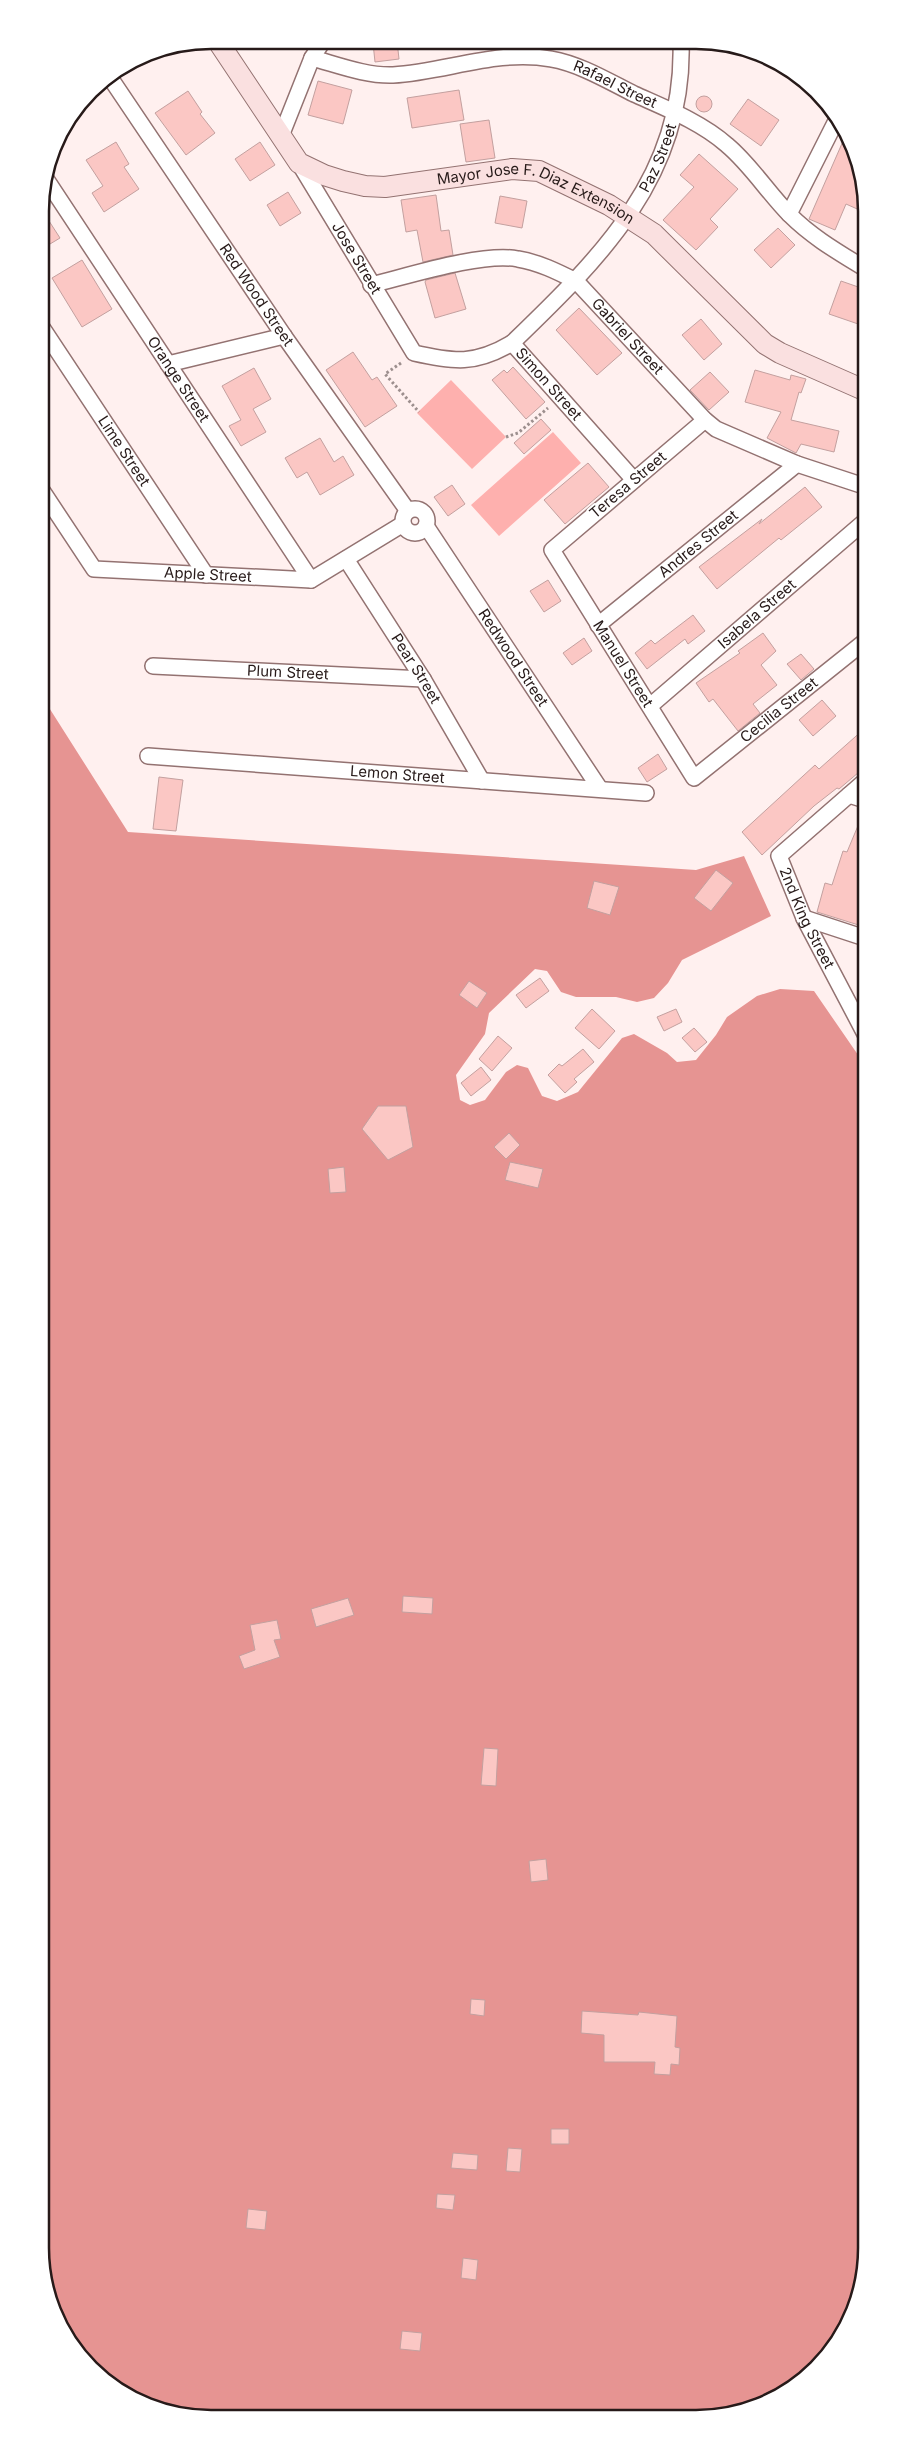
<svg xmlns="http://www.w3.org/2000/svg" width="907" height="2459" viewBox="0 0 907 2459" font-family="Inter,sans-serif">
<style>
.green{fill:#feb0ae}
.forest{fill:#e69492}
.building{fill:#fbc7c4;stroke:#c3a09f}
.lines{fill:none;stroke-linecap:round;stroke-linejoin:round}
.street-casing{stroke:#937271;stroke-width:18}
.secondary-casing{stroke:#937271;stroke-width:22}
.path{stroke:#9d8f8e;stroke-width:3;stroke-dasharray:2.5 2.5;stroke-linecap:butt}
.street{stroke:#fff;stroke-width:15}
.secondary{stroke:#fae0e0;stroke-width:20}
.labels{text-anchor:middle;stroke-width:4;stroke-linejoin:round;paint-order:stroke}
.street-label{font-size:15px;fill:#271a19;stroke:#fff}
.rim{fill:none;stroke:#271a19;stroke-width:2.5}
</style>
<rect width="100%" height="100%" fill="#fff0ef"/>
<path class="green" d="M451,380L506,437L472,469L417,413Z
M553,432L581,463L499,536L471,505Z"/>
<path class="forest" d="M41,695L128,832L696,870L744,856L771,916L682,960L668,983L654,998L637,1002L616,997H576L561,992L547,971L535,969L489,1013L485,1034L456,1075L460,1100L470,1105L485,1100L506,1072L517,1065L528,1068L542,1096L557,1101L578,1092L622,1038L634,1034L667,1053L677,1062L696,1060L716,1035L727,1017L757,996L780,989L814,991L865,1065L867,2259L854,2313L825,2361L782,2396L730,2416H178L135,2401L90,2369L63,2333L43,2282Z"/>
<path class="building" d="M390,41H397L399,59L375,62L373,43Z
M318,81L352,90L343,124L308,115Z
M459,90L464,120L412,128L407,98Z
M188,91L202,112L200,114L215,133L186,155L155,113Z
M696 104a8 8 0 1 1 16 0a8 8 0 1 1-16 0Z
M748,99L779,120L761,146L730,124Z
M489,120L495,158L466,162L460,124Z
M847,132L864,177V212L846,204L835,230L809,219Z
M116,142L129,164L124,167L139,189L104,212L92,193L103,186L86,160Z
M260,142L275,165L250,181L235,159Z
M699,154L738,189L710,219L718,227L696,250L663,220L694,187L680,175Z
M288,192L301,213L280,226L267,205Z
M436,195L441,231L449,230L453,255L423,262L417,230L406,232L401,200Z
M500,196L527,201L522,228L495,223Z
M40,207L60,238L40,250Z
M778,228L795,245L771,268L754,250Z
M82,260L112,309L82,327L52,278Z
M455,273L466,309L435,318L425,282L426,280Z
M841,281L864,289V326L829,314Z
M579,308L622,353L597,375L556,330Z
M701,319L722,344L704,360L682,335Z
M353,352L372,380L377,377L397,406L365,427L326,370Z
M513,367L545,402L526,419L492,380L504,370L507,373Z
M254,368L271,399L253,409L266,432L241,446L229,426L241,420L222,386Z
M755,370L790,380L791,375L806,379L801,393L799,392L791,420L839,431L834,452L801,444L796,453L767,438L781,412L745,402Z
M710,372L729,392L709,410L690,390Z
M541,419L551,430L524,454L514,443Z
M320,438L334,462L343,456L354,475L320,495L307,472L297,478L285,458Z
M588,463L609,487L565,524L544,500Z
M452,485L465,504L448,516L434,497Z
M805,487L822,507L781,540L779,538L717,589L699,567L762,519L759,524Z
M548,580L561,601L544,612L530,591Z
M693,615L705,631L688,644L685,639L647,669L635,653L651,640L655,644Z
M763,633L776,651L761,665L777,685L753,704L760,713L738,731L713,699L709,702L696,683L740,653L738,651Z
M584,638L592,651L572,665L563,653Z
M801,654L814,669L801,680L787,664Z
M822,700L836,716L813,736L799,720Z
M864,729L865,767L839,789L837,788L814,806L762,855L742,832L815,765L819,769Z
M658,754L667,769L647,782L638,768Z
M159,777L183,780L176,831L153,829Z
M865,809V927L817,912L825,883L832,885L843,851L847,852Z
M716,870L733,883L711,911L694,898Z
M594,881L619,887L610,915L587,908Z
M540,978L549,991L526,1008L516,995Z
M469,981L487,993L477,1008L459,995Z
M592,1009L615,1031L599,1049L575,1028Z
M676,1009L682,1022L664,1031L657,1017Z
M694,1028L707,1042L695,1052L682,1038Z
M498,1036L512,1048L492,1071L479,1059Z
M583,1049L594,1062L574,1079L577,1082L565,1093L548,1075L559,1064L562,1066Z
M481,1067L491,1080L471,1096L461,1083Z
M378,1106H406L413,1147L388,1160L362,1129Z
M509,1133L520,1145L506,1159L494,1147Z
M510,1162L543,1169L538,1188L505,1180Z
M344,1167L346,1192L330,1193L328,1169Z
M403,1596L433,1598L432,1614L402,1612Z
M348,1598L354,1615L316,1627L311,1609Z
M277,1620L281,1639L274,1640L280,1657L244,1669L239,1656L255,1650L250,1625Z
M484,1748L498,1749L496,1786L481,1785Z
M546,1859L548,1880L531,1882L529,1861Z
M471,1999L485,2000L484,2016L470,2014Z
M582,2011L638,2015L639,2012L677,2016L675,2047L680,2048L679,2065L671,2064L670,2075L654,2074L655,2062H604V2035L581,2033Z
M551,2129H569V2144H551Z
M508,2148L522,2149L520,2172L506,2171Z
M453,2153L478,2155L477,2170L451,2168Z
M437,2194L455,2195L453,2210L436,2208Z
M248,2209L267,2211L265,2230L246,2228Z
M463,2258L478,2260L476,2280L461,2278Z
M402,2331L422,2333L420,2351L400,2349Z"/>
<g class="lines">
<g class="street-casing">
<g id="street">
<path id="s1" d="M312,58C338,65 366,76 393,75C446,72 498,49 551,59C580,64 608,81 634,94C665,108 701,122 727,145C751,165 768,193 790,215C812,237 838,252 864,268"/>
<path id="s2" d="M109,76L284,336L408,511"/>
<path d="M281,136L312,58L323,41"/>
<path id="s3" d="M299,163L414,353C454,362 475,365 512,343L634,480"/>
<path id="s4" d="M46,179L311,580"/>
<path d="M789,214L838,117"/>
<path id="s5" d="M371,285C408,276 482,252 518,259C538,262 558,272 576,281L705,420L716,429L797,464L864,486"/>
<path id="s6" d="M41,326L206,575"/>
<path id="s7" d="M512,343C600,258 685,176 681,43"/>
<path d="M168,364L284,336"/>
<path id="s8" d="M705,420L552,550L694,778L864,642"/>
<path id="s9" d="M41,489L94,569L311,580L403,524"/>
<circle cx="415" cy="521" r="12"/>
<path id="s10" d="M426,526L600,789"/>
<path id="s11" d="M346,559L423,679L482,781"/>
<path id="s12" d="M598,625L797,464"/>
<path id="s13" d="M153,666L423,679"/>
<path id="s14" d="M650,706L864,522"/>
<path id="s15" d="M148,756L646,793"/>
<path id="s16" d="M865,781L779,856L804,918L865,1034"/>
<path d="M849,795L865,800"/>
<path d="M804,918L865,938"/>
</g>
</g>
<g class="secondary-casing">
<g id="secondary">
<path id="s17" d="M217,40L299,163L324,175L343,181L365,186L385,187L512,169L539,171L609,205L654,234L765,344L780,353L864,390"/>
</g>
</g>
<path class="path" d="M401,363L385,374L419,412
M506,437L518,433L548,408"/>
<use href="#street" class="street"/>
<use href="#secondary" class="secondary"/>
</g>
<g class="labels">
<g class="street-label">
<text dy="5" stroke="none"><textPath href="#s1" startOffset="312">Rafael Street</textPath></text>
<text dy="5" stroke="none"><textPath href="#s7" startOffset="238">Paz Street</textPath></text>
<text dy="5" stroke="none"><textPath href="#s17" startOffset="395">Mayor Jose F. Diaz Extension</textPath></text>
<text dy="5" stroke="none"><textPath href="#s3" startOffset="111">Jose Street</textPath></text>
<text dy="5" stroke="none"><textPath href="#s2" startOffset="264">Red Wood Street</textPath></text>
<text dy="5" stroke="none"><textPath href="#s5" startOffset="288">Gabriel Street</textPath></text>
<text dy="5" stroke="none"><textPath href="#s4" startOffset="240">Orange Street</textPath></text>
<text dy="5" stroke="none"><textPath href="#s3" startOffset="379">Simon Street</textPath></text>
<text dy="5" stroke="none"><textPath href="#s6" startOffset="150">Lime Street</textPath></text>
<text transform="translate(628 485) rotate(-40)" y="5">Teresa Street</text>
<text dy="5" stroke="none"><textPath href="#s12" startOffset="129">Andres Street</textPath></text>
<text dy="5" stroke="none"><textPath href="#s9" startOffset="210">Apple Street</textPath></text>
<text dy="5" stroke="none"><textPath href="#s14" startOffset="141">Isabela Street</textPath></text>
<text dy="5" stroke="none"><textPath href="#s10" startOffset="158">Redwood Street</textPath></text>
<text dy="5" stroke="none"><textPath href="#s8" startOffset="335">Manuel Street</textPath></text>
<text dy="5" stroke="none"><textPath href="#s11" startOffset="130">Pear Street</textPath></text>
<text dy="5" stroke="none"><textPath href="#s13" startOffset="135">Plum Street</textPath></text>
<text dy="5" stroke="none"><textPath href="#s8" startOffset="578">Cecilia Street</textPath></text>
<text dy="5" stroke="none"><textPath href="#s15" startOffset="250">Lemon Street</textPath></text>
<text dy="5" stroke="none"><textPath href="#s16" startOffset="182">2nd King Street</textPath></text>
</g>
</g>
<path d="M0 0H907V2459H0ZM211 49H696A162 162 0 0 1 858 211V2248A162 162 0 0 1 696 2410H211A162 162 0 0 1 49 2248V211A162 162 0 0 1 211 49Z" fill="#fff" fill-rule="evenodd"/>
<path class="rim" d="M211 49H696A162 162 0 0 1 858 211V2248A162 162 0 0 1 696 2410H211A162 162 0 0 1 49 2248V211A162 162 0 0 1 211 49Z"/>
</svg>
